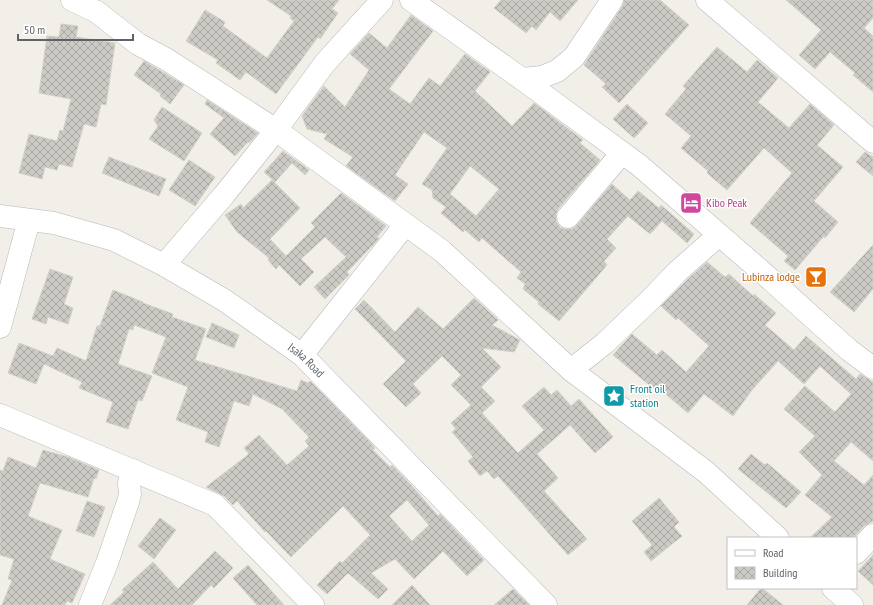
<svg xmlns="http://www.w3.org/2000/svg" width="873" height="605" viewBox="0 0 873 605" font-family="'PT Sans Narrow',sans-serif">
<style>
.building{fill:url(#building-cross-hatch);stroke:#d6d1c6;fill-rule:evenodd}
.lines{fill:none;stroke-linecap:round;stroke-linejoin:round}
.minor-casing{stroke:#b5b8bc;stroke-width:23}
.minor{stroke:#fff;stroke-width:22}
.labels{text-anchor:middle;stroke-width:3;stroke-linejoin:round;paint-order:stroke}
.hotel-label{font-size:12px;fill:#b23c85;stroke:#fff;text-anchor:start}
.food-label{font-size:12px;fill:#c56008;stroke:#fff;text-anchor:end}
.street-label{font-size:12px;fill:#5f6368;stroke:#fff}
.culture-label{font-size:12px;fill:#0d838f;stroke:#fff;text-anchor:start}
</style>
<defs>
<pattern id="building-cross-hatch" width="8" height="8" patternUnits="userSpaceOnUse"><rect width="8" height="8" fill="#cccac5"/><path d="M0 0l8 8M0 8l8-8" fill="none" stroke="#a9a8a4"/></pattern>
</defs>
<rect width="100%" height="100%" fill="#f1efe8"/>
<path class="building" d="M267,0H339L332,9L338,13L320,39L318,37L276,94L246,72L240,80L216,63L218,60L186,41L205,10L225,22L223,26L267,58L294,21L290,18L291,16Z
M501,0H578L560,21L550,12L536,30L532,26L526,33L494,8Z
M624,0H660L689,25L619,103L602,87L606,84L584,65L622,7Z
M786,0H873V18L864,28L873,36V92L853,75L855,73L830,52L815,69L799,55L821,30Z
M411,15L433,31L389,89L410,104L429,78L440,86L465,54L490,72L475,91L512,126L534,103L583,140L580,143L600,160L558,209L556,214V221L560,227L565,229H572L577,225L612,184L630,200L638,191L659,208L661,205L694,234L687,243L662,221L650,234L628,216L607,239L616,248L604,261L607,265L559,321L538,304L539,302L523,289L525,284L517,278L521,272L482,238L479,242L465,230L463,232L441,213L446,207L433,198L432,190L422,184L447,148L424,132L395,175L408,184L395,201L346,166L353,157L324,139L327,134L307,129L302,116L324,86L345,107L369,70L350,54L369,33L387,48ZM470,166L499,189L476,216L450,194Z
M61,24L78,26L76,37L115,43L106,105L101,104L96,127L84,124L72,167L59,164L57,170L45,167L42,179L19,173L29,134L57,141L60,130L63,131L71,99L39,93L47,36L59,37Z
M717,47L747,72L757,60L778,78L758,102L789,128L810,104L834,125L817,145L843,167L814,201L838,222L825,238L824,236L795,270L784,261L788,256L750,223L792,173L764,148L727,190L707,173L708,171L681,148L691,136L665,114L686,89L683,86Z
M144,61L184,85L170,104L160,96L161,94L134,75Z
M207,100L258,133L249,143L248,142L235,156L210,134L224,118L205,104Z
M627,104L648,123L634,138L613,119Z
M162,107L202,133L184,161L149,139L158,126L154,120Z
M283,151L309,170L305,175L292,163L275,182L264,172Z
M865,152L873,157V176L856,162Z
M109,157L166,179L159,196L102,173Z
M189,160L215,177L195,206L169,190Z
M272,180L300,208L270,239L286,256L315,227L311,223L341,193L386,226L377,237L379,238L373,245L347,272L349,275L325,299L314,287L346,257L325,237L301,259L314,272L300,286L279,265L276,269L268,260L269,258L237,232L225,215L241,204L243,208Z
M873,245V289L854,312L830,292Z
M707,262L725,277L729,274L753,296L754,294L776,313L765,325L794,350L806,336L856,379L860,374L873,382V461L851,442L834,461L864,485L873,475V521L864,526L853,538H810L832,517L805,495L822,475L799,452L815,436L784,409L805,386L835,412L851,394L820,366L804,384L778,361L752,390L733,416L704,394L688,413L661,390L659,393L613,355L632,334L657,355L662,350L686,372L709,346L678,318L676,320L661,306L687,280Z
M50,269L73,277L64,304L73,308L68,324L48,317L46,324L32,319Z
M113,290L143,302V303L173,314L172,317L206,329L195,360L297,391L301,380L308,383L310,381L369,441L375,448L373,450L390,467L392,465L412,486L438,516L440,514L484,560L467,576L443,551L414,579L395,559L371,573L388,589L378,599L348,573L327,594L317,585L340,561L342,563L370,535L343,506L291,557L266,531L265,532L237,501L233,505L224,496L206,487L249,454L244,448L259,435L287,465L309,446L305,441L309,437L282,409L253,394L249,406L234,401L219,447L205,442L208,432L176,420L188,387L152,373L166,337L134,325L133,330L129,329L118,364L152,376L142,401L138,400L128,429L106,422L113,402L79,388L82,382L44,364L36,384L8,373L19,343L53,356L57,348L86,361L97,326H100ZM407,500L429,525L412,541L389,516Z
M474,298L498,320L492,325L520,340L514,352L482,348L501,367L481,387L495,401L482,413L518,453L544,430L522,406L544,387L551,395L557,390L571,406L579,399L613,437L595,453L570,425L537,454L558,478L544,491L587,539L568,555L498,476L494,479L487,471L480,476L468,461L473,457L452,432L456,429L451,423L471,405L451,385L461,375L442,356L413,384L421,393L406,407L383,384L406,361L355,309L364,300L395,332L418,307L443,329Z
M212,323L239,335L234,348L206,337Z
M43,450L68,457L99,470L96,479L94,478L88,497L40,483L28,516L62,530L50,559L85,574L72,603L67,601L65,605H2L12,580L8,579L14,559L0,555V470L3,471L8,457L36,468Z
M751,454L765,465L767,463L801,492L786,508L738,469Z
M659,498L679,522L674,527L682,536L651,561L644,552L652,545L632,521Z
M87,501L105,507L94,537L76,531Z
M160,518L176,530L154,559L138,546Z
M215,551L233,568L214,588L211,585L192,605H110L124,592L122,590L153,562L178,589Z
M873,555V585L858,571Z
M248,565L284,605H257L233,578Z
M412,585L430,605H392Z
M761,588H762L783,605H747Z
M513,589L529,605H494Z"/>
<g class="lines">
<g class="minor-casing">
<g id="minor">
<path d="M72,0L97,12L138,44L166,59L276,130L442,251L571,370L706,472L778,538"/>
<path d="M411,0L522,79L639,165L761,271L849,350L873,368"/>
<path d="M707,0L873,142"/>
<path d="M522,79L542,77L557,71L574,57L612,0"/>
<path id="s1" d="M0,216L54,223L114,240L164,265L224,300L302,355L546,605"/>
<path d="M568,217L622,153"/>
<path d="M164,265L224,195L276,130L325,63L382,0"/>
<path d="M0,327L29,220"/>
<path d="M302,355L405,225"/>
<path d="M571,370L605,343L650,300L678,271L719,235"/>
<path d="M0,415L215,505L313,605"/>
<path d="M856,553L873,535"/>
<path d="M833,588L852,605"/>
<path d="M90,605L107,563L128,502L130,494L129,483L133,470"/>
</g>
</g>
<use href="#minor" class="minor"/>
</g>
<defs>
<g id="hotel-square" transform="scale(1.15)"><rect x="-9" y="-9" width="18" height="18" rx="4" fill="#d1479c" stroke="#fff"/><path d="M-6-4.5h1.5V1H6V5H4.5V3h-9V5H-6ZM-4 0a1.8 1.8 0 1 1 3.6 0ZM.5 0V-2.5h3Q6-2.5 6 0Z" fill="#fff"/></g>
<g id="bar-square" transform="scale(1.15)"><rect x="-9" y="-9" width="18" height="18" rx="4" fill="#e8710a" stroke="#fff"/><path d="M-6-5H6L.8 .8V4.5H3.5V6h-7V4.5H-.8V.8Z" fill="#fff"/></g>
<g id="sight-square" transform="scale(1.15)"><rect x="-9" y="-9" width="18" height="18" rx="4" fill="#0f9aa8" stroke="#fff"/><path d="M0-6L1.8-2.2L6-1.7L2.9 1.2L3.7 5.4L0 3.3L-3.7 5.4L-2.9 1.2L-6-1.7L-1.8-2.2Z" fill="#fff"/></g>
</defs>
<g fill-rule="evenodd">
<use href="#hotel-square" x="691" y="203"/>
<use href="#bar-square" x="816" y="277"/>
<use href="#sight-square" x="614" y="396"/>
</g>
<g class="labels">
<g class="hotel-label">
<text x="706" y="207">Kibo Peak</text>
</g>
<g class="food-label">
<text x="800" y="281">Lubinza lodge</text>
</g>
<g class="street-label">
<text dy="4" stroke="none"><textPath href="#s1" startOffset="344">Isaka Road</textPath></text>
</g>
<g class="culture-label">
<text x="630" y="393">Front oil<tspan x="630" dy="14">station</tspan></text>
</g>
</g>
<rect x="727" y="537" width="130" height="52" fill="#ffffff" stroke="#bfc1c3"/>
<rect x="735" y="550" width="20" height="6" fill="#ffffff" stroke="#bfc1c3"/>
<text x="763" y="557" font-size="12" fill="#5f6368">Road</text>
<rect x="735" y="567" width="20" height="12" fill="url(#building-cross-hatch)" stroke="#bfc1c3"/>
<text x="763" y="577" font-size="12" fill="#5f6368">Building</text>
<path d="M18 34v6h115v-6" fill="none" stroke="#5f6368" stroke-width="2"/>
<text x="24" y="34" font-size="12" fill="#5f6368" stroke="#ffffff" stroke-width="3" paint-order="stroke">50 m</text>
</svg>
